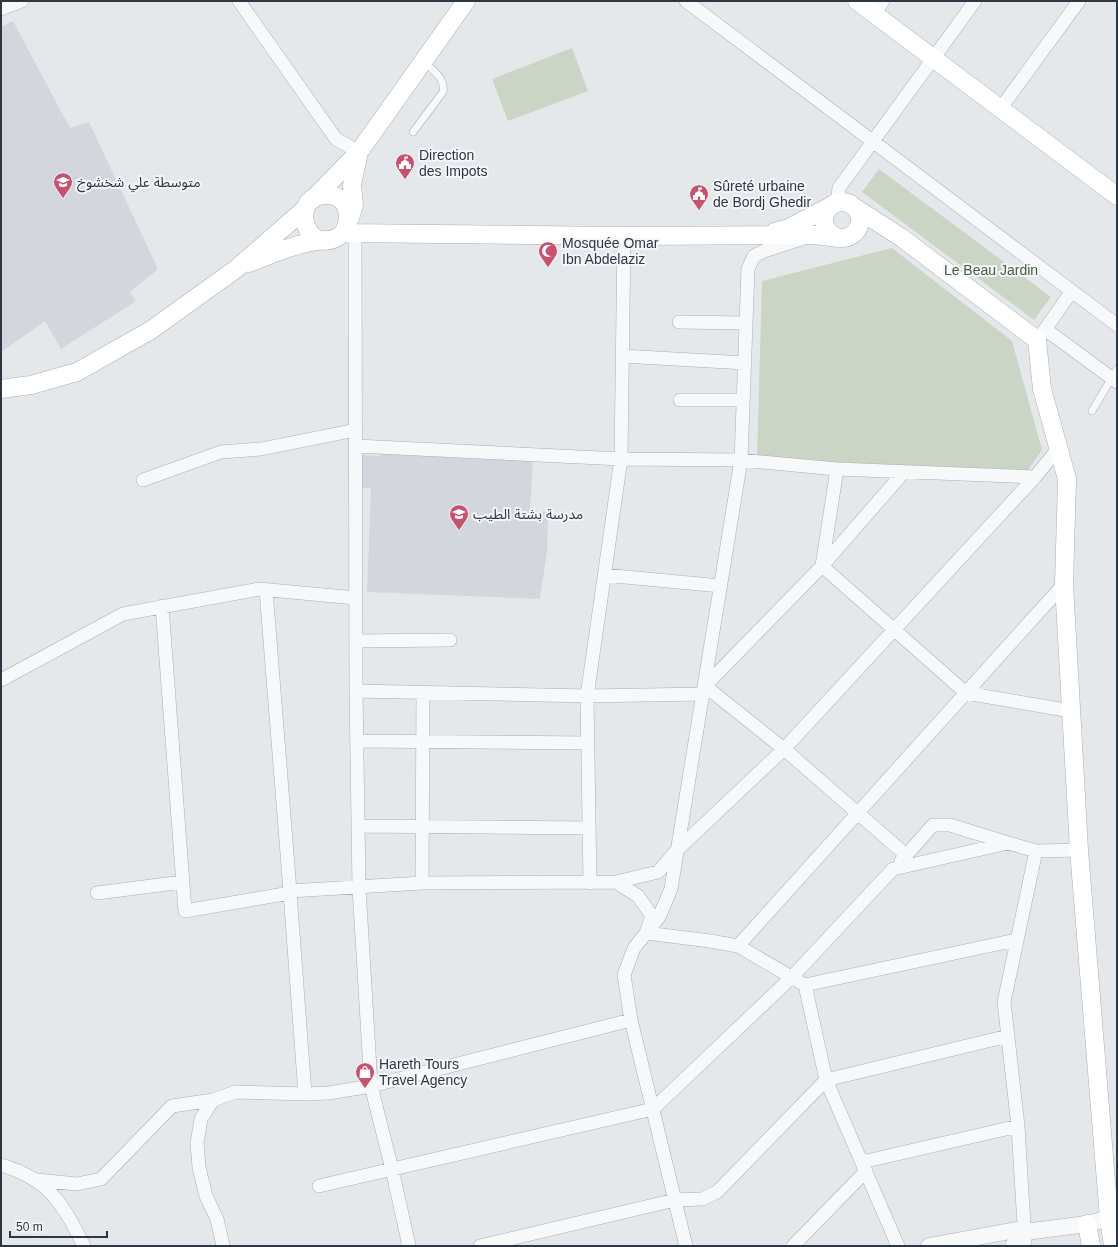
<svg xmlns="http://www.w3.org/2000/svg" width="1118" height="1247" viewBox="0 0 1118 1247" font-family="Arial,'Noto Sans Arabic',sans-serif">
<style>
.built{fill:#d3d7dd}
.green{fill:#cbd5c6}
.lines{fill:none;stroke-linecap:round;stroke-linejoin:round}
.service-casing{stroke:#a9afb5;stroke-width:8}
.minor-casing{stroke:#a9afb5;stroke-width:14}
.tertiary-casing{stroke:#a9afb5;stroke-width:17}
.secondary-casing{stroke:#a9afb5;stroke-width:19}
.service{stroke:#f7f8fa;stroke-width:7}
.minor{stroke:#f7f8fa;stroke-width:13}
.tertiary{stroke:#f7f8fa;stroke-width:16}
.secondary{stroke:#fff;stroke-width:18}
.labels{text-anchor:middle;stroke-width:4;stroke-linejoin:round;paint-order:stroke}
.poi-label{font-size:14px;fill:#2d3743;stroke:#f4f6f9;text-anchor:start}
.park-label{font-size:14px;fill:#445e3b;stroke:#f4f6f9}
</style>
<rect width="100%" height="100%" fill="#e4e8eb"/>
<path class="built" d="M13,21L70,128L89,122L158,269L130,292L136,301L61,349L45,321L1,352V27Z
M381,452L533,457L530,511L548,512L547,551L540,599L367,592L371,488H361L362,455L380,456Z"/>
<path class="green" d="M572,48L588,91L508,121L492,79Z
M879,169L1051,297L1034,320L862,192Z
M892,248L1012,341L1042,450L1028,470L833,465L757,458L762,281Z"/>
<g class="lines">
<g class="service-casing">
<path id="service" d="M413,132L443,92C446,79 433,71 424,61
M1092,411L1117,369"/>
</g>
<g class="minor-casing">
<path id="minor" d="M239,1L336,139L359,152
M686,1L1117,325
M1,9L22,1
M874,14L883,1
M1000,109L1079,1
M837,204L839,188L975,1
M355,234L356,691L359,888L371,1086L392,1169L409,1246
M679,322L746,323
M1045,329L1117,382
M1041,335L1072,291
M622,356L745,363
M680,400H743
M356,446L621,459L741,460L837,469L1035,477
M837,469L822,566L966,693L1071,711
M903,473L822,566L705,686L784,749L906,855
M143,480L221,452L261,449L356,430
M604,575L721,586
M266,590L290,891
M162,606L185,911L290,893V891L422,883L616,882L658,872L677,850L784,749L1035,477L1057,450
M356,641L450,640
M1,680L123,614L259,589L356,598
M356,691L587,696L703,694
M357,741L588,743
M358,826L589,828
M901,861L933,825H950L1008,843
M616,882L638,896L652,916L646,933L710,941L738,946L805,985L1016,940
M422,883L423,692
M590,883L587,696L621,459L624,236
M97,893L183,882
M290,893L305,1094
M738,946L1064,584
M805,985L826,1080L898,1246
M862,1162L1018,1126
M1,1165C49,1179 63,1204 84,1246
M37,1180L77,1184L101,1179L172,1106L213,1100
M319,1186L653,1109L792,977L893,869L1008,843L1036,851
M1025,1242L1018,1126L1004,1002L1036,851L1079,850
M223,1246L217,1219L206,1196L199,1167L197,1143L201,1119L213,1100L236,1092L305,1094L329,1093L371,1086L631,1020
M480,1246L675,1200L702,1199L717,1192L826,1080L1008,1036
M686,1246L631,1020L624,975L634,948L659,917L671,889L741,460L748,269L754,256L764,251L801,239
M793,1246L866,1171"/>
</g>
<g class="tertiary-casing">
<path id="tertiary" d="M929,1246L1016,1230L1025,1232L1087,1224L1117,1216
M1013,1246L1019,1245L1025,1232"/>
</g>
<g class="secondary-casing">
<path id="secondary" d="M857,1L1117,196
M312,200L359,152L466,1
M824 220a18 18 0 1 1 36 0a18 18 0 1 1-36 0Z
M854,207L902,238L1037,340L1042,389L1067,479L1064,584L1079,850L1109,1218L1113,1246
M350,218L354,205L352,185L359,152
M775,232L789,228L831,206
M343,233C353,218 348,194 326,195C285,196 308,263 343,233L624,236L814,235L840,238
M249,263C274,253 299,242 326,240
M1,389L31,385L77,372L151,330L236,269L306,208
M1087,1224L1091,1246"/>
</g>
<use href="#service" class="service"/>
<use href="#minor" class="minor"/>
<use href="#tertiary" class="tertiary"/>
<use href="#secondary" class="secondary"/>
</g>
<defs>
<g id="civic-pin" transform="scale(1)"><path d="M0 17L-7.5 6A9.5 9.5 0 1 1 7.5 6Z" fill="#c8526d" stroke="#f4f6f9"/><path d="M-.6-6.5H3V-4.5H.6V-3L4-1V1h2V6H-6V1h2V-1L-.6-3ZM-1.2 2.5V6h2.4V2.5Z" fill="#fff"/></g>
<g id="school-pin" transform="scale(1)"><path d="M0 17L-7.5 6A9.5 9.5 0 1 1 7.5 6Z" fill="#c8526d" stroke="#f4f6f9"/><path d="M0-5L7-2L0 1L-7-2ZM-4 1L0 2.5L4 1V4Q0 6-4 4Z" fill="#fff"/></g>
<g id="mosque-pin" transform="scale(1)"><path d="M0 17L-7.5 6A9.5 9.5 0 1 1 7.5 6Z" fill="#c8526d" stroke="#f4f6f9"/><path d="M3.5-4.9A6 6 0 1 0 3.5 4.9A5 5 0 1 1 3.5-4.9Z" fill="#fff"/></g>
<g id="shop-pin" transform="scale(1)"><path d="M0 17L-7.5 6A9.5 9.5 0 1 1 7.5 6Z" fill="#c8526d" stroke="#f4f6f9"/><path d="M-5-2.5h2.3a2.7 3.5 0 0 1 5.4 0H5L5.5 6h-11ZM-1.5-2.5h3a1.5 2.3 0 0 0-3 0Z" fill="#fff"/></g>
</defs>
<g fill-rule="evenodd">
<use href="#civic-pin" x="405" y="163"/>
<use href="#school-pin" x="63" y="182"/>
<use href="#civic-pin" x="699" y="194"/>
<use href="#mosque-pin" x="548" y="251"/>
<use href="#school-pin" x="459" y="514"/>
<use href="#shop-pin" x="365" y="1072"/>
</g>
<g class="labels">
<g class="poi-label">
<text x="419" y="160">Direction<tspan x="419" dy="16">des Impots</tspan></text>
<text x="77" y="187">متوسطة علي شخشوخ</text>
<text x="713" y="191">Sûreté urbaine<tspan x="713" dy="16">de Bordj Ghedir</tspan></text>
<text x="562" y="248">Mosquée Omar<tspan x="562" dy="16">Ibn Abdelaziz</tspan></text>
<text x="473" y="519">مدرسة بشتة الطيب</text>
<text x="379" y="1069">Hareth Tours<tspan x="379" dy="16">Travel Agency</tspan></text>
</g>
<g class="park-label">
<text x="991" y="275">Le Beau Jardin</text>
</g>
</g>
<rect width="1118" height="1247" fill="none" stroke="#2d3743" stroke-width="4"/>
<path d="M10 1231v6h97v-6" fill="none" stroke="#2d3743" stroke-width="2"/>
<text x="16" y="1231" font-size="12" fill="#2d3743" stroke="#f4f6f9" stroke-width="3" paint-order="stroke">50 m</text>
</svg>
